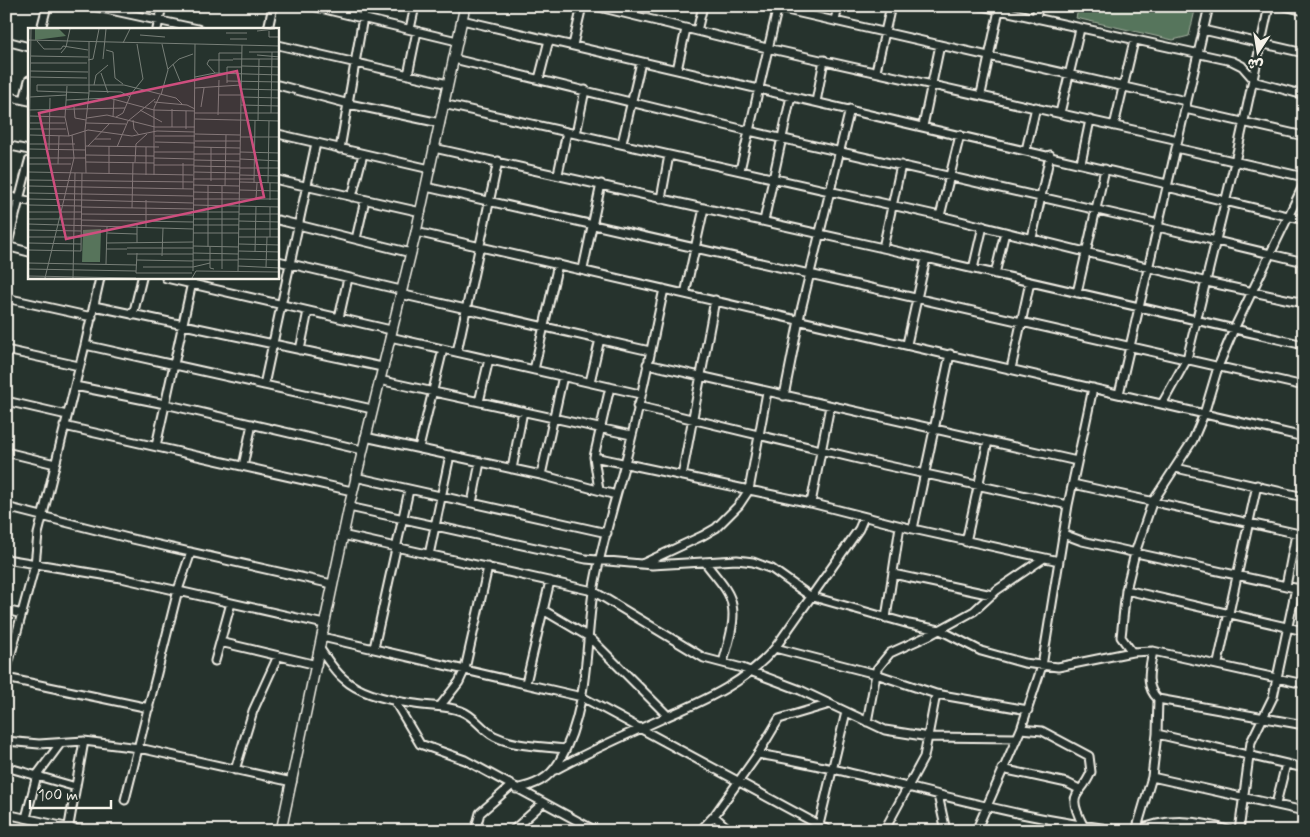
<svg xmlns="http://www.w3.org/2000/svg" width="1310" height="837" viewBox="0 0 1310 837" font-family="Mynerve,'Playpen Sans Arabic',sans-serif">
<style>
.grass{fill:#57745b;stroke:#a6b2a2}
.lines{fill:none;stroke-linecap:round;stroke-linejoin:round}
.street-casing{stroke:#f4f1e8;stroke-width:11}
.secondary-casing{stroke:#f4f1e8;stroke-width:12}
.street{stroke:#26332d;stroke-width:7}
.secondary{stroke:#26332d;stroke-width:9}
.inset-road{fill:none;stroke:#787f78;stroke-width:1}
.view{fill:#ce4e7e;fill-opacity:0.15;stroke:#ce4e7e;stroke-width:2.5}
.inset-edge{fill:none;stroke:#f4f1e8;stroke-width:2.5}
</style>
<rect width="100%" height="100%" fill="#26332d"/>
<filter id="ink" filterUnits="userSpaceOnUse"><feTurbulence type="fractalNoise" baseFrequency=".02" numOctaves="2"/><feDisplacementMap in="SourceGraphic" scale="10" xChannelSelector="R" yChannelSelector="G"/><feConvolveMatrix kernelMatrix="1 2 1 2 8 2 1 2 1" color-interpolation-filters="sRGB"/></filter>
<g filter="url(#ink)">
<path class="grass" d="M1079,6H1196L1189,36L1173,40L1076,18Z"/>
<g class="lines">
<g class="street-casing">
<path id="street" d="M92,6L198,29
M312,6L457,41
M595,6L767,48L1178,140
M769,6L1186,101
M981,6L1232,61L1242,66L1256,82L1304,95
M1285,6L1304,11
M1036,19L1038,6
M462,20L1167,184
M835,21L838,6
M41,29L47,6
M157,29L162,6
M268,29L273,6
M410,29L415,6
M1203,30L1304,53
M697,31L703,6
M6,41L29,47
M278,45L448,84
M573,45L582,6
M454,59L749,131L1159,224
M677,70L686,29
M876,71L891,6
M408,75L417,31
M539,79L549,40
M278,85L349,104L440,123
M981,94L999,10
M6,96L29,101
M24,100L29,80
M816,102L824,60
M443,104L940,216L1207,282L1304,303
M1185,109L1304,136
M1060,113L1080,29
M923,126L940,45
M1114,126L1134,41
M278,134L430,169
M576,134L585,90
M622,143L641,62
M6,145L29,150
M434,148L883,248L1304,345
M1176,148L1304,177
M340,149L365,6
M1026,150L1036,107
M1081,163L1090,120
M740,170L778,6
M558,174L567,132
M278,180L421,212
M426,187L1304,386
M1167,187L1304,220
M6,196L29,201
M352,197L363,154
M661,199L669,155
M940,216L960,135
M278,220L411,253
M764,221L791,96
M1158,227L1304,262
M416,232L1304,437
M1032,238L1050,155
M356,239L365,200
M6,246L29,252
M883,248L901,165
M6,251L29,161
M278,261L401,290
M583,269L601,184
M973,269L983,226
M995,274L1005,232
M166,278L391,330
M1077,293L1105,169
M400,294L650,351
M685,294L704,208
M6,298L92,317
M94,306L382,367
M133,315L142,278
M339,318L348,278
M390,337L640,394
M907,344L926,258
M85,345L372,409
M6,350L79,366
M300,350L308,311
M457,352L498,161
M647,364L1077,461
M1011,369L1030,282
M534,370L558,264
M379,380L631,435
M590,382L600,339
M264,385L316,143
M75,386L165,404L362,450
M1119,394L1209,6
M784,396L801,310L850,109
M6,401L67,415
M479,402L489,359
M1162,404L1187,359L1235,162L1269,6
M637,406L875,463L1068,505
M64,426L352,491
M365,437L541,475L616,495
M156,446L193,278
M419,448L443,349
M6,452L55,464
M594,457L811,503L913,529L1059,561
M243,466L252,424
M1176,468L1304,497
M512,469L523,411
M541,475L563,376
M682,476L715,300
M355,477L607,533
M1073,484L1304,535
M599,490L594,457L610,387
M472,503L480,462
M811,503L830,406
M6,507L128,538L332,584
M349,507L586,559L652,565L737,560L753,562L772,569L810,596L909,624L940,630L981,651L1024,663L1058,667L1132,652L1153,651L1304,684
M913,529L950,354
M1063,534L1082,541L1304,590
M342,535L593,591L704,658L742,668L800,690L885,730L929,737L1017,738
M966,542L988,441
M429,555L450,455
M6,559L121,578L324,624
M705,562C714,575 730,590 732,605C736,623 727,646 723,663
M642,564L702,536L716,528L739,505L749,490L767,392
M893,574L992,595
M1286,586L1296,534
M1126,590L1304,631
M6,610L22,614
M543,610L589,637L668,716
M886,618L900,526
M322,637L582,697L830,831
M220,642L317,665
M374,648L409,490
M775,648L876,674L936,694L1028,710
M320,649C327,659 334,671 344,679C361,695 393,701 415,704C431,707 445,705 461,711C475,716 481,729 494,736C516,747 541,746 565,749
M1132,652L1121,637L1126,590L1135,553L1152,503L1193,440L1204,414L1218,367L1234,329L1304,184
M215,661L231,603
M1218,663L1257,485
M6,672L35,565L38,534L85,345L100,278
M6,678L149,708
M526,683L550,581
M1158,699L1304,725
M394,700L420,744L465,760L596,831
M441,705L459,682L465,669L488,567
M867,722L877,669L890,653L932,634L974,611L997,590L1044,558
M1021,729L1042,731L1089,756L1091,772C1081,798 1065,790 1083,825
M1157,734L1304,768
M6,741L39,744L84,741L139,748L292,782
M758,754C883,775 1003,819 1128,831
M6,767L76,787
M1002,769L1067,783L1079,789
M235,770L253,711L278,656
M555,770C591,750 629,734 666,717C707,699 745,683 775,648L859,529L864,517
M1152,777L1304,811
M516,789C535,785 549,779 559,762C589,710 585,648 593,592C600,550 613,508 624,467C640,408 651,348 664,289
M938,795L946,831
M125,800L178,590L191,552
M1276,804L1286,764
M6,814L84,831
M714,816L731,831
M26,818L37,775L60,744
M819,825L846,712
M68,831L84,741
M475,831L480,813L511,786
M512,831L543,803
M700,831L714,816L758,754L779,719L830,704
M884,831L924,757L936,694
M976,831L1021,729L1042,666L1068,505L1093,388
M1136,831L1152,777L1157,734L1158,699C1144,686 1150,668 1153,651
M1137,831C1165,817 1201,820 1230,831
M1239,831L1251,742L1273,697L1296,588"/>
</g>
<g class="secondary-casing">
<path id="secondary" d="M281,831L349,507L416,232L465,6"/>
</g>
<use href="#street" class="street"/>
<use href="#secondary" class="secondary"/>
</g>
</g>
<g transform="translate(28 28)">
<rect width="251" height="251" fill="#26332d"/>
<path d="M73,201L72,234H54L55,202Z" fill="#57745b"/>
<path d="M7,1H31L38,8L7,12Z" fill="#57745b"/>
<path class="inset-road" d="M229,3L247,1M241,3V9H252M198,5H219M112,7L137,9M202,11H219M0,12L252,18M9,13L16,21H33L35,18L60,22M61,14V65M95,15L102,1M78,22L85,24L87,50L95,56M221,24H252M33,25L38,19L42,1M229,27L252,29M3,28L60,29M75,31L78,1M205,31H252M60,32L65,31L71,1M2,35H59M145,36L152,53M214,38L252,39M140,41L151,31L165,26M2,43L60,44M73,45L80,65M187,45L179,36L181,32H205M191,46V25H214M2,49L59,50M167,49L187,45L252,47M199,53L252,54M199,55V39H214M66,57L68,47L80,37M39,58L37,89L41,108M167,60L213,57M213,61L252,62M61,63L93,64L102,69M133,67L140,42L134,16M190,67H213M2,69L39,67M213,69L252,70M38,72L81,70L126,82L167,83M126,74L159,77L167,81M213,77L252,78M46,79L47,90L58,92M173,79L176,60M0,82L97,80M112,82L134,94M158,83V101M167,85H252M243,85L244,24M190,87L191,52M2,88L37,89M85,89L86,71M88,89L95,85L103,66L115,51L109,16M59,90L79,87L127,99H167M167,91L252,93M105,92L106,101L111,107M230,93L231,31M0,95H37M58,95L98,96M144,99V81M2,101H38M167,106L212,107M2,107L41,108L60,102L104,108L129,103L167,104M127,108H167M212,109H252M67,111H83M167,113H212M127,114L167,115M1,116H47M58,118L131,119M60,118L82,95M81,118V146M89,119L100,93L127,71M118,119V147M166,119L212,120M1,121L58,122M21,122L22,70M126,124H166M212,124L252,125M166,126H212M58,127L126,128M1,130H58M126,130L166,131M212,131L252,133M166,132L212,133M58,134L126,135M107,134L108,116L119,106M1,136H43M30,136L31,108M126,137H166M166,138L212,139M212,140H252M1,144L165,147M166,144L212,145M58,145L57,102L61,65L9,63V57H96L148,70L154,76M126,147V80L132,67M212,147L252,148M165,151H226M0,152L165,154M183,153V119M211,154L252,155M226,155L227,93M240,155L241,93M165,157L211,158M180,157V219M1,158L165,161M197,158L198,107M155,161V135M211,162L252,163M165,164L211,165M1,165L165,168M1,171L54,172M165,171H252M228,171L229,155M54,172L165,175M242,172V155M1,177L54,178M165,177L252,179M54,179L165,181M104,180L105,134M1,184H53M165,184H211M53,186L165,187M211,186H252M0,191H53M165,191H211M53,192L165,194M211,193L252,194M0,195L3,1M0,196L165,201M165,197H211M118,200V172M211,201H252M0,202L53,203M79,205L109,206M165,205H211M0,209H53M211,209H252M242,209V179M0,215L53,216M79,215L165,214M109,215V197M211,216L252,217M165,218L211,219M182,219V240L186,241M99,220H165M78,221H99M0,222L53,223L54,145M210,223L252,224M227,224L228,178M165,225L210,226M99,226H165M134,228L135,200M210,231L252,232M109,232L165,233M165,232H210M0,235L108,237M78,236L79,199M210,238L252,240M115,239H165L182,235M238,239L239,209M0,241L108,243M194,241V158M165,243L167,16M210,243L214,17M108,245L109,225M108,245H164M0,248L108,250M17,250L46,130L44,107M45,250L47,145M164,250L168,243L252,244"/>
<path class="view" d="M209,43L236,169L38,211L11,85Z"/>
<rect width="251" height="251" class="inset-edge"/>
</g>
<rect width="1310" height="837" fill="none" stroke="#26332d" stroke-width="25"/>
<rect x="12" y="12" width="1285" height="812" fill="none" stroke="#f4f1e8" stroke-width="2" filter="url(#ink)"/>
<g transform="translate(1258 52) rotate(192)" stroke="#26332d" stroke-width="4" paint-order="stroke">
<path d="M0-4L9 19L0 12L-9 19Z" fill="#f4f1e8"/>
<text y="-8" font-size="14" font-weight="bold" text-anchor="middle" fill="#f4f1e8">ش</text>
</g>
<path d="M30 800v8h81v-8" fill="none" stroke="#f4f1e8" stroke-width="2.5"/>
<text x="38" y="800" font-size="15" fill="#f4f1e8" stroke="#26332d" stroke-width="4" paint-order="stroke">100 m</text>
</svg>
